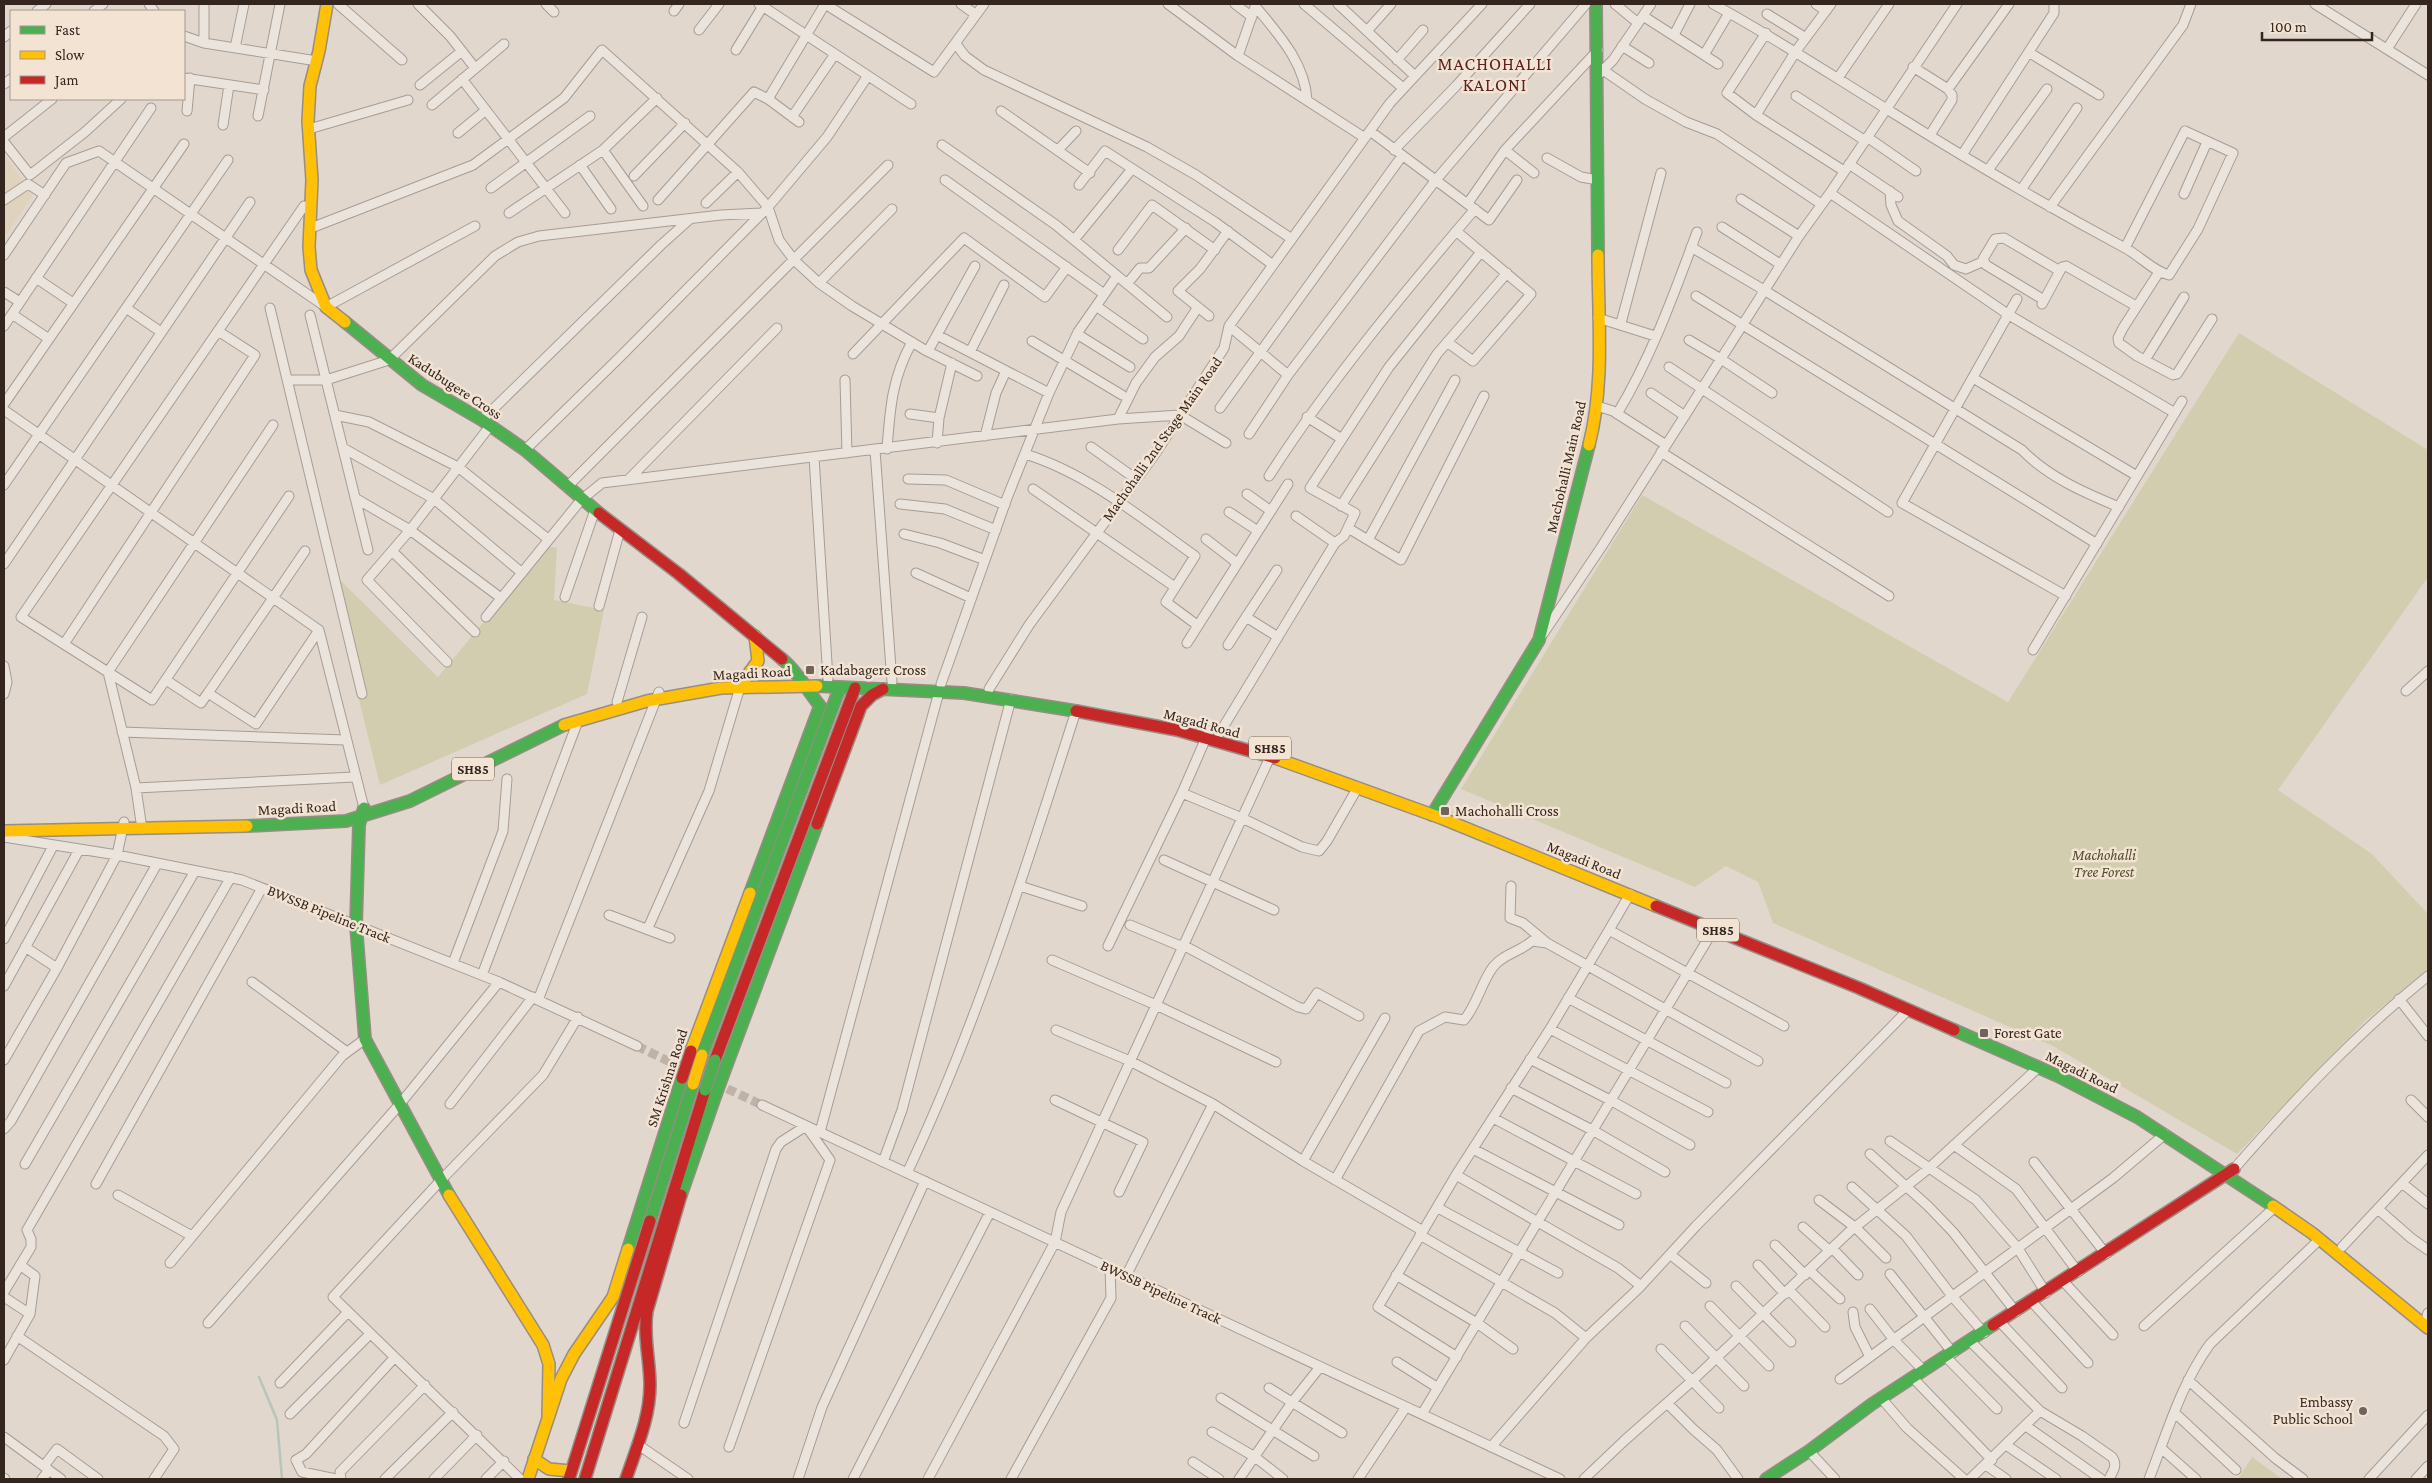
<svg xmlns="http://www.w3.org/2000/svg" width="2432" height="1483" viewBox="0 0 2432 1483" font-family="'Crimson Pro',serif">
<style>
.farmland{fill:#e0d3be}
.green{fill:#d3cdb0}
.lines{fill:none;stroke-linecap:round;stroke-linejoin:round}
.stream{stroke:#b7c5ba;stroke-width:2.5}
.street-tunnel{stroke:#bfb3a9;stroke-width:9;stroke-dasharray:9 4.5;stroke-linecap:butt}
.street-casing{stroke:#a79d96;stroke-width:11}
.fast-casing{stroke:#978d85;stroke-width:14}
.slow-casing{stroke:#978d85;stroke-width:14}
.jam-casing{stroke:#978d85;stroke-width:14}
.street{stroke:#eae4dd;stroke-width:9}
.fast{stroke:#4caf50;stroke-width:11}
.slow{stroke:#ffc107;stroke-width:11}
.jam{stroke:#c62828;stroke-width:11}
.fast-bridge-casing{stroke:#978d85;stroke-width:14;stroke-linecap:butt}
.slow-bridge-casing{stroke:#978d85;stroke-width:14;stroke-linecap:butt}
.jam-bridge-casing{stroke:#978d85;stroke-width:14;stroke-linecap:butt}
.fast-bridge{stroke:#4caf50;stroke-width:11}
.slow-bridge{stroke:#ffc107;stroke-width:11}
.jam-bridge{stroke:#c62828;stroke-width:11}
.poi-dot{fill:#71635c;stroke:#f2e3d3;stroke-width:2}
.labels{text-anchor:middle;stroke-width:5;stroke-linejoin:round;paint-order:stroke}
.shield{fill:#f2e3d3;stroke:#6d5e55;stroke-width:1}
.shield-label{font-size:14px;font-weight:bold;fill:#34251f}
.street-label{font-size:15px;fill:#34251f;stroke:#f2e3d3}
.poi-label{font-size:15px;fill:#34251f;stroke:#f2e3d3;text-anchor:start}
.park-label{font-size:15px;font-style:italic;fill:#4c4f27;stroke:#f2e3d3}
.quarter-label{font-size:18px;letter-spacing:1px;fill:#5d2322;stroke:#f2e3d3}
</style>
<rect width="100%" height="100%" fill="#e2d7cc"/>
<path class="farmland" d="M4,154L33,195L4,238Z"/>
<path class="green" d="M2239,333L2428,450V577L2278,790L2372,854L2428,914V970L2366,1020L2237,1154L2053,1046L1773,923L1758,882L1726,866L1695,887L1461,789L1642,495L2008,702Z
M547,546L557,548L554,600L604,610L587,694L380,785L326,566L438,677Z
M2252,1457L2282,1479H2238Z"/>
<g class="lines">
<path class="stream" d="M259,1377L277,1420L282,1479"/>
<path class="street-tunnel" d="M637,1046L689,1071
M715,1083L762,1105"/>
<g class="street-casing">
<path id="street" d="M149,4L154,11
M338,4L402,60
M418,4L450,36L475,68
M546,4L554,12
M759,4L911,104
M825,4L934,72L984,4
M961,4L975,14
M1168,4L1238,56L1365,138
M1235,4L1252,17
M1304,4L1403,88
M1338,4L1415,76
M1615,4L1638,23
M1713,4C1772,36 1828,73 1885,108C1963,157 2043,204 2125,248C2140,256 2153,271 2169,275L2198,229L2233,153L2185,131L2125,248
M1816,4L1826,11
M2315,4L2428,75
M1256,7C1279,35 1305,63 1307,100
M37,11L46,4
M94,11L103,4
M674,11L679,4
M1767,14L1806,38
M1643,16L1718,64
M699,30L719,4
M1367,31L1391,4
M1766,33L1727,93L1756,115L1844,171
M1674,35L1690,4
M184,36L204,43L317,61
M4,37L11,31
M204,43V4
M956,44L965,56L984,70L1147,147L1196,175L1292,239
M1622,46L1649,63
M235,48L244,4
M2387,49L2416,4
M736,50L763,6
M2030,53L2099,95
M1704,55L1729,13
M1238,56L1256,4
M1397,60L1423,30
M1913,67L1948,89L2009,4
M1603,70L1645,99L1686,122L1717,134L1821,204
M1599,74L1613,60L1651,4
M184,78L264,90
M1838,78L1889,4
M462,79L565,213
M4,84L11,79
M420,85L462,51
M1796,96L1864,140
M768,99L825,4
M432,105L504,44
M187,111L190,78
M1001,111L1090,173
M1756,115L1796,51L1831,4
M258,116L280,4
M792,117L835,54
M223,125L229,85
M309,129L408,100
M1370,131L1489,220L1517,180
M458,133L486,110
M1930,135L1952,100V95L1948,89
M4,137L52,99
M1867,137L1916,171
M4,142L30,175L85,132L121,99
M942,145L1056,225L1167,317
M603,150L643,206
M1058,150L1076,131
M1394,150L1456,86L1530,4
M1505,150L1534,173
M1962,155L2054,13V4
M1547,158L1581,177L1598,180
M1849,164L1898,197
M580,165L611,209
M1988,170L2047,89
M634,176L685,123
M945,180L1104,294
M1079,185L1105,151L1215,222L1273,265
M491,188L590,116
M2021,190L2077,108
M1890,191L1891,205L1898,221L1947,256L1954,265L1966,269L1982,262
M1830,193L2009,315L2175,413
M2184,194L2207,142
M1741,199L1799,236
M4,200L28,184L45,195
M658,200L754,92L768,99L799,122
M706,203L738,172
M1468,203L1505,150L1598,50
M2050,207L2183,25L2191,4
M509,213L603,150L657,98
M1722,227L1780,264
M311,228L473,165L564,98L602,50L738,172L768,207L779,240L794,260L819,283L852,306L925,350L977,376
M1074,240L1132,169
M1691,247L1764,290L2022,450C2048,477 2085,493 2119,507
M1118,250L1152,205L1215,250
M4,255L66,163L99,151L326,307L475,226
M2159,272L2123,328L2118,338L2119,343L2137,356L2173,375L2177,374L2212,319
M36,278L73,303
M819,283L892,209
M1127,284L1140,268H1149L1186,228
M4,292L20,302
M1696,296L2097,544
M2017,299L1902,503L2066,596
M2044,300L1986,265L1983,259L1995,239L2004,238L2060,271
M2042,304L2062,267L2066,266L2136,306
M1096,306L1143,339
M126,308L161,332
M270,308L362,694
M12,314L49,339
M310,315L368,550
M1209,316L1178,291L1200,269L1228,231
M1598,318L1655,336
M1621,323L1661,173
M4,326L151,108
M1229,326L1288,375
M1077,334L1130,367
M937,335L1049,393
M1689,340L1721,359L1772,393
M1032,341L1122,395
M1447,342L1473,361L1531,294L1456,231
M928,351L975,266
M970,352L1004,285
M853,354L964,238L1045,297L1067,267
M2145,360L2184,297
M1669,367L1888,512
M1973,378L2137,476
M288,380H326L389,360L495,256L518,242L539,236L721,215L761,213
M845,380L847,453
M1651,393L1685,416
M4,404L184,144
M1597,406L1613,411L1666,445
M1220,408L1402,156
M4,410L319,630L364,808
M910,414L939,418
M1617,414C1651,358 1674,294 1697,232
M335,415L369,422L458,467L548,539
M1307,417L1342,439
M1118,419L1136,383L1155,357L1179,336L1198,307
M482,420L661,245L690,219
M490,426L410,530L501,598
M1249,434L1288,375L1435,181L1586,4
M985,436L996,393L1006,371
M937,443L939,418L952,363
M1091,447L1136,479
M343,448L434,499L522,573
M887,449C890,408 892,378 912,342
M525,450L622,355L768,207L827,137L867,77
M875,450L892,682
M1661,452L1889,596
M1025,454C1087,473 1143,519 1195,556L1166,602L1197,625
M814,457L828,679
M1269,476C1330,381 1402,295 1475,209
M908,479L946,480L1005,505
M628,480L777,328
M4,485L228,160
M567,487L888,165
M1033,489L1175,587
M1247,494L1271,511
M289,496L152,700L21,617L304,206
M355,498L410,530L367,580L447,662
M900,504L945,509L996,530
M1341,506L1437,354L1507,273
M1229,512L1258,531
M1296,516L1335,543
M1348,528L1401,560L1484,396
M904,534L940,543L985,560
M1206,539L1237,563
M1368,540L1455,380
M392,551L475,632
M4,564L250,202
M1277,570L1246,617L1278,637
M916,573L971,598
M565,597L595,510
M599,606L620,530
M486,617L581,500L602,483L1118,419L1180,415L1226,443
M1543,634L1602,546L1799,236L1830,193L1957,4
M1187,643L1288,484
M64,644L255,355L218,331
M1228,645L1246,617
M2033,650L2182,401
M4,666L7,682L4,694
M166,680L201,703L208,693L256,724L319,630
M941,684L1007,498L1049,393L1078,332L1117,276
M989,689L1029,625L1155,454L1224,348L1229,326L1390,103L1482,4
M2406,691L2428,671
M208,693L305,551
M617,702L642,617
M1209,731L1182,793L1242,818L1302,847L1319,851L1327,841L1358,787
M122,732L345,740
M1219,734L1335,543L1344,536L1355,513L1310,488L1389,367L1481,252
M136,788L354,777
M142,829L136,788L108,672L273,425
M4,837L117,855L242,880L499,982L637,1046
M1164,860L1274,910
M1020,886L1082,906
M609,915L670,938
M1130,925L1178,945H1183L1298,1007L1306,1009L1317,993L1359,1016
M648,928L709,791L740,687
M1609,930L1630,894
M4,939L53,846
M1547,943L1758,1061
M1108,946L1182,793
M25,947L57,968
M1052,960L1156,1005L1276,1062
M453,963L503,831L507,779
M482,975L578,721
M252,982L347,1052
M4,986L79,850
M1568,998L1726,1083
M2399,999L2428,1036
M538,1000L659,692
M1550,1029L1708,1112
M1056,1030L1130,1061L1213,1104L1126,1276
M1530,1059L1612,1101L1690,1145
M4,1060L57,968L117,855L124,822
M1511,1088L1594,1131L1665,1172
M1055,1100L1143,1142L1119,1192
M2411,1100L2428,1117
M450,1104L533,997
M1213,1104L1303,1161L1385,1018
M762,1105L1560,1479
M1493,1118L1636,1194
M4,1129L11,1121L157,864
M820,1132L939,692
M1890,1141L1976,1200L2017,1247L2046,1293
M1954,1145L2016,1189L2078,1272
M1473,1149L1619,1225
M1870,1154L1928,1206L1953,1232L2016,1312
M1303,1161L1423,1231
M883,1162L902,1110L1011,699
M2034,1162L2106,1254
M25,1164L195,871
M2234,1169C2295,1099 2356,1034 2428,976
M907,1173C977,1025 1026,867 1076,711
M1456,1175L1618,1268L1641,1286
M1335,1180L1419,1031L1445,1017L1464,1020C1477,1005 1481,983 1493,967C1503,954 1520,952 1532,941L1547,943L1523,923L1510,918L1511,886
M2402,1183L2428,1204
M96,1184L262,888
M1852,1187L1906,1236L1952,1296L1984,1333
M118,1195L192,1236
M1819,1200L1856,1228L1886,1258
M1438,1208L1558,1273
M2378,1209L2411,1238L2428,1250
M1803,1227L1830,1251
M1420,1235L1555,1313L1586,1338
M1775,1245L1805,1275
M2342,1247L2428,1155
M1832,1248L1858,1275
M1671,1255L1706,1283
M170,1263L342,1056L365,1039
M1758,1265L1785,1294
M1810,1271L1840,1299
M1890,1274L1953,1353
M1396,1275L1477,1323L1513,1349
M2064,1282L2113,1335
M1736,1286L1791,1342
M1789,1290L1825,1327
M4,1292L31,1247V1239L27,1230L231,877
M4,1297L30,1314
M2032,1302L2088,1363
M1710,1306L1769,1366
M1870,1309L1894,1340L1924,1371
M1853,1312L1855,1327L1870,1357
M2427,1316L2428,1313
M2000,1322L2062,1388
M208,1323L400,1104L499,982
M1685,1326L1744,1386
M2144,1326L2275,1207
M17,1336L164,1436L174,1449L154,1479
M1970,1341L2040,1411L2082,1436L2112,1457C2118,1465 2113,1471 2109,1479
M1661,1349L1719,1408
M1457,1357L1378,1307L1456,1175L1550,1029L1609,930L1784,1026
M1946,1357L1997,1409
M4,1360L30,1314L35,1276L20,1265
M1397,1362L1438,1388
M1913,1378L1992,1460
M1840,1379L2113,1178L2165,1134
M2188,1380L2275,1458L2303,1479
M280,1383L348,1312
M1269,1388L1342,1433
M1221,1398L1314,1456
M1882,1399L1907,1428L1964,1479
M1668,1404L1693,1429L1717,1450L1738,1479
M2175,1413L2236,1470
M290,1414L370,1334
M1422,1414L1714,929
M684,1423L776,1149L781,1142L806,1126L830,1160L729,1447
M2026,1426L2101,1479
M1212,1432L1255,1457L1283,1479
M4,1437L61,1479
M637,1444L688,1479
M2006,1445L2056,1479
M1491,1447L1586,1338L1639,1288L1696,1226L1908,1010
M2161,1448L2196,1479
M1809,1451L1835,1479
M1193,1462L1219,1479
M1986,1465L2006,1479
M44,1466L57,1449L98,1479
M4,1478L5,1479
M42,1479L49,1470
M336,1479L302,1472L296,1460L306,1454L395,1357
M341,1479L340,1472L425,1385
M385,1479L453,1412
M434,1479L477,1435
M486,1479L504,1461
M520,1479L333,1297L442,1179L543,1075L578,1017
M798,1479L822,1407L925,1181
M853,1479L990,1212
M928,1479L1055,1242L1061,1212L1270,757
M1011,1479L1111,1298L1110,1268
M1239,1479L1293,1401L1320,1367
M1358,1479L1406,1407
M1584,1479L1625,1440L1692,1381L1849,1232L1928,1169L2039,1067
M1970,1479L2040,1411
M2149,1479C2167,1433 2181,1384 2210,1344L2320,1239
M2369,1479L2428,1415
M2416,1479L2428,1466"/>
</g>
<g class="fast-casing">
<path id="fast" d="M1596,4L1598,255
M345,322L422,385L482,420L525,450L599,513
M817,686L964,693L1076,711
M364,808L359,825L356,925L365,1039L449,1195
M1432,815L1539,640L1589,445
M247,826L346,821L410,801L564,725
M750,893L820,706C807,690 798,672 782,659
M1954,1030L2058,1076L2137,1117L2273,1206
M702,1055L840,687
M727,1064L817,824
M681,1195L716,1094
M650,1221L693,1084
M628,1249L682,1078
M1766,1479L1809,1451L1872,1404L1993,1325"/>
</g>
<g class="slow-casing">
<path id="slow" d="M327,4L319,51L310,86L308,121L312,180L309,247L311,270L326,307L345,322
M1589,445C1605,383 1598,318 1598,255
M744,680L758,661L755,636
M564,725L647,701L721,688L817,686
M1275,758L1441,818L1656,906
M4,831L247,826
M691,1051L750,893
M449,1195L543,1345L549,1364L548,1416
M2273,1206L2312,1233L2428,1328
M534,1459L549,1469L571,1471
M528,1479L561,1379L574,1354L613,1297L628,1249"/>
</g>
<g class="jam-casing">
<path id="jam" d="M599,513L679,574L782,659
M1076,711L1177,730L1275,758
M817,824L861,706L872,695L883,689
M1656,906L1859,988L1954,1030
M715,1060L855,688
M1993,1325L2234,1169
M569,1479L650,1221
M585,1479L705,1090
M626,1479C636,1449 650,1418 650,1385C650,1360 643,1336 647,1311L681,1195"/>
</g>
<use href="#street" class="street"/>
<use href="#fast" class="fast"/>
<use href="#slow" class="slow"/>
<use href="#jam" class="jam"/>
<g class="fast-bridge-casing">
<path id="fast-bridge" d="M705,1090L715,1060
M716,1094L727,1064"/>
</g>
<g class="slow-bridge-casing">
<path id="slow-bridge" d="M693,1084L702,1055"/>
</g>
<g class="jam-bridge-casing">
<path id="jam-bridge" d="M682,1078L691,1051"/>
</g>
<use href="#fast-bridge" class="fast-bridge"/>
<use href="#slow-bridge" class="slow-bridge"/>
<use href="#jam-bridge" class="jam-bridge"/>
</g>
<g class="poi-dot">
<rect x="805" y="665" width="10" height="10" rx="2.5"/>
<rect x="1440" y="806" width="10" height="10" rx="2.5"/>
<rect x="1979" y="1028" width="10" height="10" rx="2.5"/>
<circle cx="2363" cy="1411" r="5"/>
</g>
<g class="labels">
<g class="shield">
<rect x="1249" y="736.5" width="42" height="23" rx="4"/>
<rect x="452" y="757.5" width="42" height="23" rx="4"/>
<rect x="1697" y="918.5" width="42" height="23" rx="4"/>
</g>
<g class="shield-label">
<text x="1270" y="753">SH85</text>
<text x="473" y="774">SH85</text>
<text x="1718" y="935">SH85</text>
</g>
<g class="street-label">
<text transform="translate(455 386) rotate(33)" y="5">Kadubugere Cross</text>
<text transform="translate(1162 439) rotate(-55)" y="5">Machohalli 2nd Stage Main Road</text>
<text transform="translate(1566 467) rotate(-77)" y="5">Machohalli Main Road</text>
<text transform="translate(752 673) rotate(-3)" y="5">Magadi Road</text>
<text transform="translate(1202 723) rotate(15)" y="5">Magadi Road</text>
<text transform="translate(297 808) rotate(-3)" y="5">Magadi Road</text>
<text transform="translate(1584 860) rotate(22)" y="5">Magadi Road</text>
<text transform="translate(329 914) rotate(22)" y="5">BWSSB Pipeline Track</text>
<text transform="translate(2082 1072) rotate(26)" y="5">Magadi Road</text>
<text transform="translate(667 1078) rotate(-72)" y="5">SM Krishna Road</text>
<text transform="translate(1161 1292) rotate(25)" y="5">BWSSB Pipeline Track</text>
</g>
<g class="poi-label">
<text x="820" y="675">Kadabagere Cross</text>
<text x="1455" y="816">Machohalli Cross</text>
<text x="1994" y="1038">Forest Gate</text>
<text x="2353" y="1407" text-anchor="end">Embassy<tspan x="2353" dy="17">Public School</tspan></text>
</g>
<g class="park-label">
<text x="2104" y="860">Machohalli<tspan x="2104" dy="17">Tree Forest</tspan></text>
</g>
<g class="quarter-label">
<text x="1495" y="70">MACHOHALLI<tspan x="1495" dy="21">KALONI</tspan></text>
</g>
</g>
<rect width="2432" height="1483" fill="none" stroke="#34251f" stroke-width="10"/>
<rect x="10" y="10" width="175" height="90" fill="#f2e3d3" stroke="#a6978b"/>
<rect x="20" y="26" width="25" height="8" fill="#4caf50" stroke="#a6978b"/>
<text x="55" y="35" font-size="15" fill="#34251f">Fast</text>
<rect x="20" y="51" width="25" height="8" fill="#ffc107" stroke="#a6978b"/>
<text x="55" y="60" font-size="15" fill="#34251f">Slow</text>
<rect x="20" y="76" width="25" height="8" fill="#c62828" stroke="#a6978b"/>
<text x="55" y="85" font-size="15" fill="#34251f">Jam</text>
<path d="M2262 32v8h110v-8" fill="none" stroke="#34251f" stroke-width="2.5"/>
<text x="2270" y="32" font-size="15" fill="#34251f" stroke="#f2e3d3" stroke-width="4" paint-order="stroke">100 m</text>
</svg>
